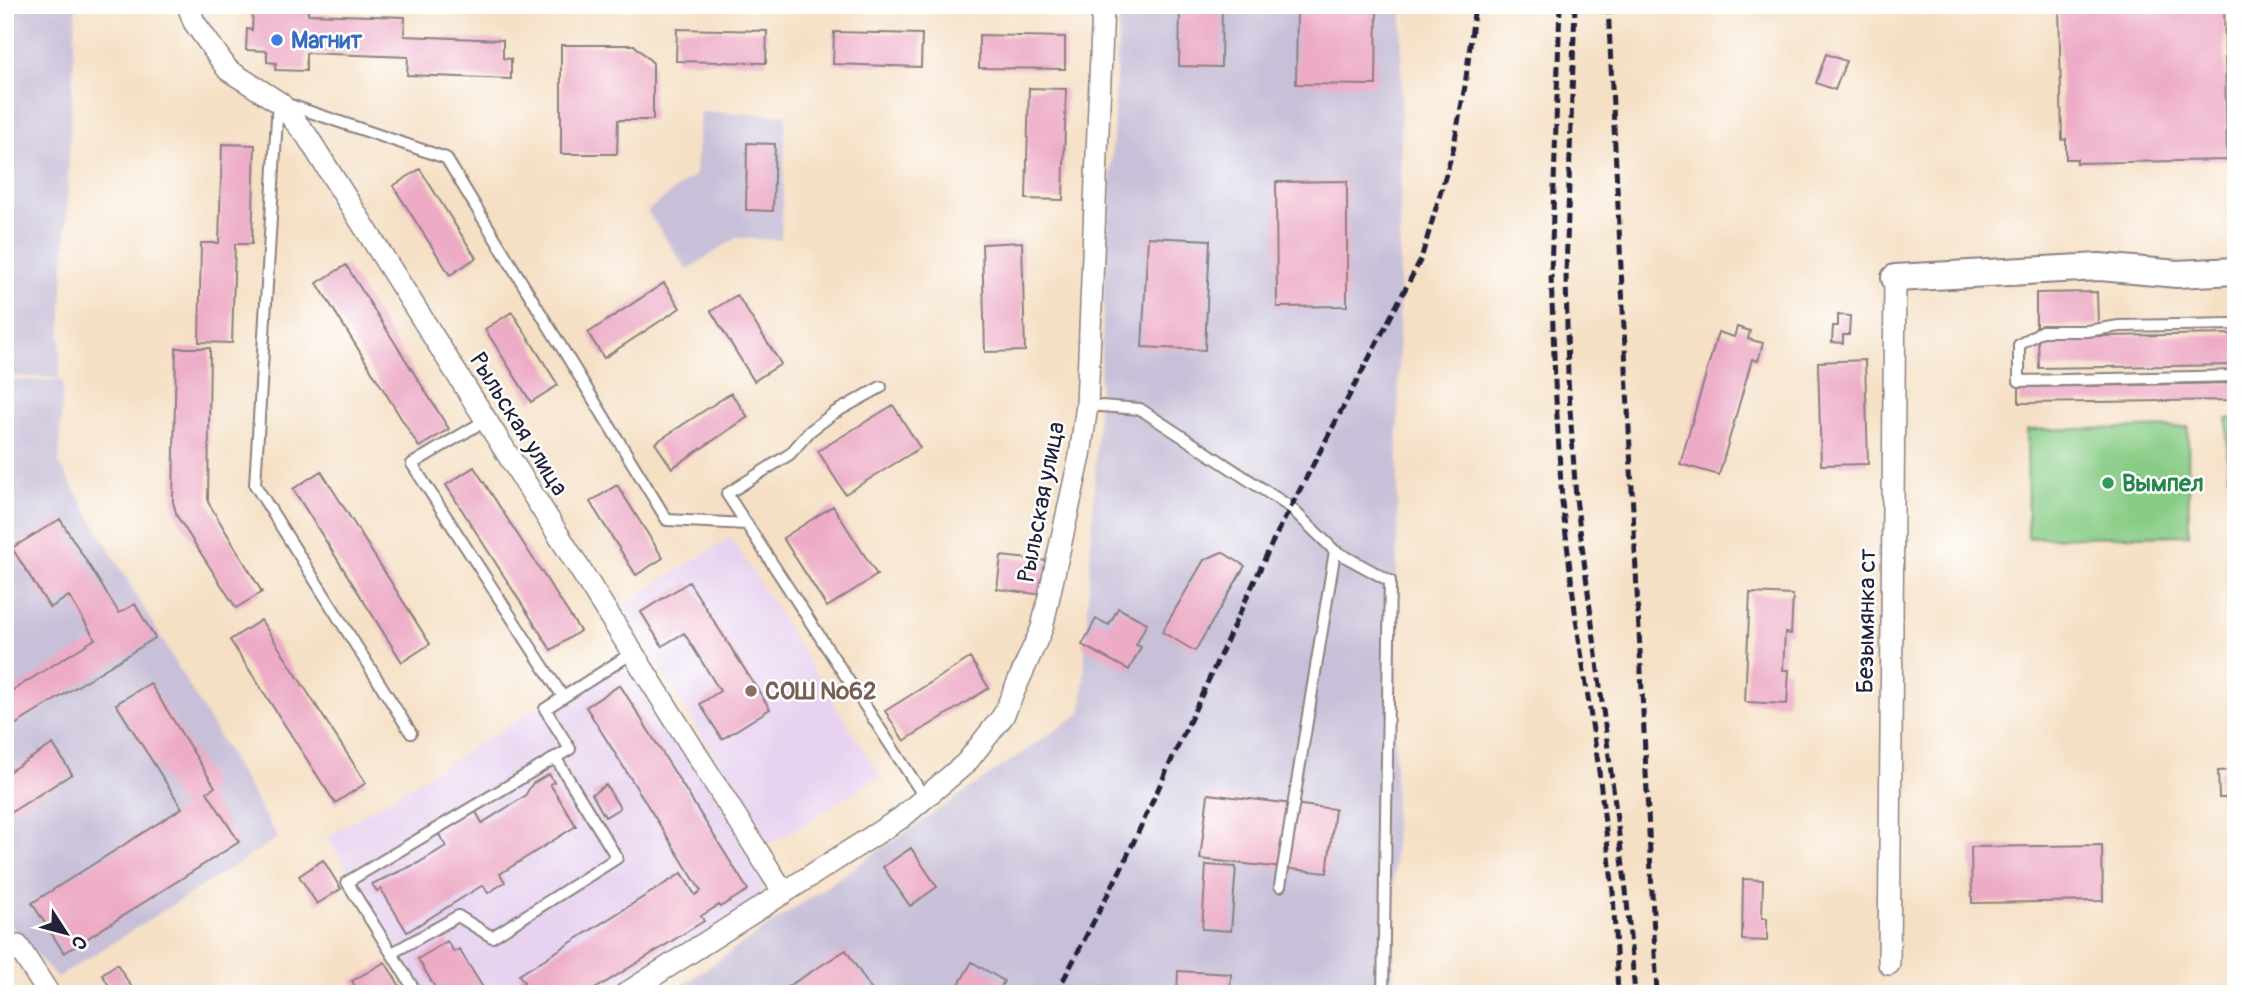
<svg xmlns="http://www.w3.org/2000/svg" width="2241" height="999" viewBox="0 0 2241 999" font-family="Pangolin,sans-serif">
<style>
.built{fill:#e7d2ef}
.industrial{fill:#c8bfd8}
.green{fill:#88cc86;stroke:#557760;stroke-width:2}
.building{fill:#edabc6}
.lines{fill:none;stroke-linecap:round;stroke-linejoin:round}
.service-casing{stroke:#8c8180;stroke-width:14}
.minor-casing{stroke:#8c8180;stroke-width:24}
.tertiary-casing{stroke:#8c8180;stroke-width:30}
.service{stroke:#fff;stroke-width:10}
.minor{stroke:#fff;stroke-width:21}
.tertiary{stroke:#fff;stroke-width:26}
.rail{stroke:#22223b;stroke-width:5;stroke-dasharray:10 5;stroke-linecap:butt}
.shop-dot{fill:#3f7fe0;stroke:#fff;stroke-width:2.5}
.leisure-dot{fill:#2e9e5b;stroke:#fff;stroke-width:2.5}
.education-dot{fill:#8d6e63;stroke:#fff;stroke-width:2.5}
.labels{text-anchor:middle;stroke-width:5;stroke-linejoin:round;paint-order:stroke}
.shop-label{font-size:24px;font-weight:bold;fill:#366cbe;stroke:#fff;text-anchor:start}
.street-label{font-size:24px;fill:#22223b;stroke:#fff}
.leisure-label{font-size:24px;font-weight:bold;fill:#27864d;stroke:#fff;text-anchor:start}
.education-label{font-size:24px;font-weight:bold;fill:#785e54;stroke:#fff;text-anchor:start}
</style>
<rect width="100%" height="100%" fill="#fff"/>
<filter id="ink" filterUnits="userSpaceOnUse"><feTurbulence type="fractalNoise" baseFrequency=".0143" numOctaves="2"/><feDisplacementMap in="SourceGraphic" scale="14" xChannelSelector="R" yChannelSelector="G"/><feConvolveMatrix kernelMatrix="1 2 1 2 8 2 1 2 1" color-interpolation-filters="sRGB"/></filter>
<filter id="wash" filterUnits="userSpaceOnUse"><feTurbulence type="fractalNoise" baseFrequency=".00686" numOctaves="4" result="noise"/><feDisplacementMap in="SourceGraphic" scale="28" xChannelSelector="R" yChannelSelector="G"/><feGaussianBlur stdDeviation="1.57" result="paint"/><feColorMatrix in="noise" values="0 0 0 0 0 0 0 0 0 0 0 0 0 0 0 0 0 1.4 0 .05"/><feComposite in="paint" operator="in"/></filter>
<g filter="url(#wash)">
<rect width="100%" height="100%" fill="#f5e0c5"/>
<path class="built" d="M731,537L880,776L770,845L621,606Z
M623,655L765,873L759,900L605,994H427L327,837Z"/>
<path class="industrial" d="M5,5H76L59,378L5,376Z
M1120,5H1402L1393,994H669L1082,712Z
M700,112L786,115L781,240L736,238L687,270L647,211L696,174Z
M5,380L63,381L59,463L278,838L57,978L5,919Z"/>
<path class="green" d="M2236,418V476H2228L2227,419Z
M2188,427L2189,535L2028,538L2027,430Z
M2227,533H2236V750H2230Z"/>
<g id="blocks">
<path class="building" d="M1180,5H1222L1221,67L1179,66Z
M1297,5H1377L1376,85L1296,84Z
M2059,5H2224L2227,160L2077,163V159H2066V139L2062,140Z
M253,8L308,10V14L405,17L404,36L503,40V58L511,59V79L407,75L408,57L306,53V71L275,70L276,63L267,62V51L246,50L247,29L252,30Z
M677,29L767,31L766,63L676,61Z
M834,32L922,34L921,67L833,64Z
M979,35L1065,37V69L979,68Z
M561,45H634L653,63V120H618L617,154H561Z
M1826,54L1846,61L1835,90L1816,83Z
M1029,88L1066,89L1063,200L1026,199Z
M747,143L775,144L773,211L746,210Z
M222,144L255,145L252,244H235L232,343L199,342L201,243H219Z
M420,169L476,258L450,275L393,186Z
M1347,181V306L1277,307L1276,182Z
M1148,237L1210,240L1205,350L1142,347Z
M1022,242L1025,351L985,352L982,244Z
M346,265L449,429L419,447L317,283Z
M664,283L680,308L604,358L588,333Z
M2097,292L2098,325L2036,326V293Z
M737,295L781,364L754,381L711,311Z
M512,312L558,385L531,402L485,329Z
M1838,315L1850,316L1849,335H1843V343L1832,342L1833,326H1838Z
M1737,327L1750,331L1748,339L1763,343L1758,361L1752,359L1719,475L1680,464L1718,332L1734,337Z
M2236,334V365L2039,368L2038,337Z
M176,348H210L208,502L262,592L236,608L177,516L173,502Z
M1865,360L1868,464L1821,465L1818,362Z
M2236,383V400L2019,403V387Z
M731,393L748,417L672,468L655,443Z
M893,405L920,448L845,494L818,451Z
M474,467L580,631L551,650L446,485Z
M321,471L430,644L402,662L293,489Z
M617,485L663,558L636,575L590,502Z
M833,506L877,575L827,607L783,538Z
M60,519L119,613L135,604L155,638L5,731V695L95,639L69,596L50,608L12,548Z
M1222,552L1245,566L1195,651L1162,632L1204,560Z
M1001,556L1048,561L1044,595L997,589Z
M689,582L770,709L722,739L700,704L720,691L684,633L662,646L641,612Z
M1750,593L1793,595L1791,634L1785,633L1783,670H1789L1787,704L1745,702Z
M1118,608L1147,623L1136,645L1141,647L1129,670L1082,645L1096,619L1109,625Z
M261,620L366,783L335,803L230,640Z
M970,658L989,688L904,741L885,711Z
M150,683L215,787L207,792L239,842L64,953L32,903L182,808L116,704Z
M620,685L748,890L720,907L719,905L701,916L704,921L587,994H505L524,982L519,975L682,873L695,895L701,891L586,707Z
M53,744L72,774L5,816V774Z
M2236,770V798H2219L2218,771Z
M549,774L554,782L550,784L576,826L500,874L505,882L488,893L483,885L407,932L381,889L377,891L372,884L418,863L446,846L438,833L475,810L482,823L525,796L532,784Z
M606,785L620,808L605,817L592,794Z
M1208,794L1335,809L1327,873L1200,859Z
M2102,845L2103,901L1972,903L1971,847Z
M911,848L937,887L910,906L883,867Z
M323,860L341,889L317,904L299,876Z
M1206,865L1236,867L1231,931L1202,929Z
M1743,879L1763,880L1762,918H1767V941L1742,940Z
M447,941L454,952L459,949L487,994H439L418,959Z
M846,950L874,994H776Z
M385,962L401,988L392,994H360L352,981Z
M972,962L1004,981L997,994H953Z
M117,964L136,994H114L102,974Z
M1178,971L1231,974L1230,994H1177Z
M8,983L14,994H5V985Z"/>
</g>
</g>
<g filter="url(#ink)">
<use href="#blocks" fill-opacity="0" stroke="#8c8180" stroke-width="2"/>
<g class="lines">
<g class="service-casing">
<path id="service" d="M2236,324L2119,326L2087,331H2042L2019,345V381L2236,376
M881,387L834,413L810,431L790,454L727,494L925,798
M1087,405L1140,409L1290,507L1335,551L1280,886
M486,420L412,464L563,697
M1335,551L1390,581L1383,994
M411,733L255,485L278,101L446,158L667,520L747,524
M392,953L458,916L492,937L617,858L555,757
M417,994L347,882L570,749L545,709L632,653"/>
</g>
<g class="minor-casing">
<path id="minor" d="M188,5L194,22L228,70L280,103L307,136L784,893
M5,954L18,946L49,994
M1889,964L1895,278
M625,994L901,818L966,763L1003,716L1042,628L1080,456L1087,405L1103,5"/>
</g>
<g class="tertiary-casing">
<path id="tertiary" d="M1895,278L2100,267L2177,274L2236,271"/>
</g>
<use href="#service" class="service"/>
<use href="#minor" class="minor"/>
<use href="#tertiary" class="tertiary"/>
<path class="rail" d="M1560,5L1551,274L1555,382L1562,502L1576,619L1598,763L1613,891L1618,994
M1575,5L1566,273L1568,379L1576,498L1626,890L1635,994
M1608,5L1657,994
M1056,994L1122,867L1273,541L1421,259L1453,150L1465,86L1475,5"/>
</g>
</g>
<circle class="shop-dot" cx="277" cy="40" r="7"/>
<circle class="leisure-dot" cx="2108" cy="483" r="7"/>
<circle class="education-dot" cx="751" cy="691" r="7"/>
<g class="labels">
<g class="shop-label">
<text x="291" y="48">Магнит</text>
</g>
<g class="street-label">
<text transform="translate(519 424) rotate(58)" y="8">Рыльская улица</text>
<text transform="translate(1041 502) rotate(-79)" y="8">Рыльская улица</text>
<text transform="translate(1866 621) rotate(-89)" y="8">Безымянка ст</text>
</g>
<g class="leisure-label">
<text x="2122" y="491">Вымпел</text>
</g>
<g class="education-label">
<text x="765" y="699">СОШ №62</text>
</g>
</g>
<rect width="2241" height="999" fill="none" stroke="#fff" stroke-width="28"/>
<g transform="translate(66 933) rotate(126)" stroke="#ffffff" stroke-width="5" paint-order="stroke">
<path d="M0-5L12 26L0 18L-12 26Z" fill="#22223b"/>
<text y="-10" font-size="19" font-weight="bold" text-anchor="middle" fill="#22223b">С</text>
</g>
</svg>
